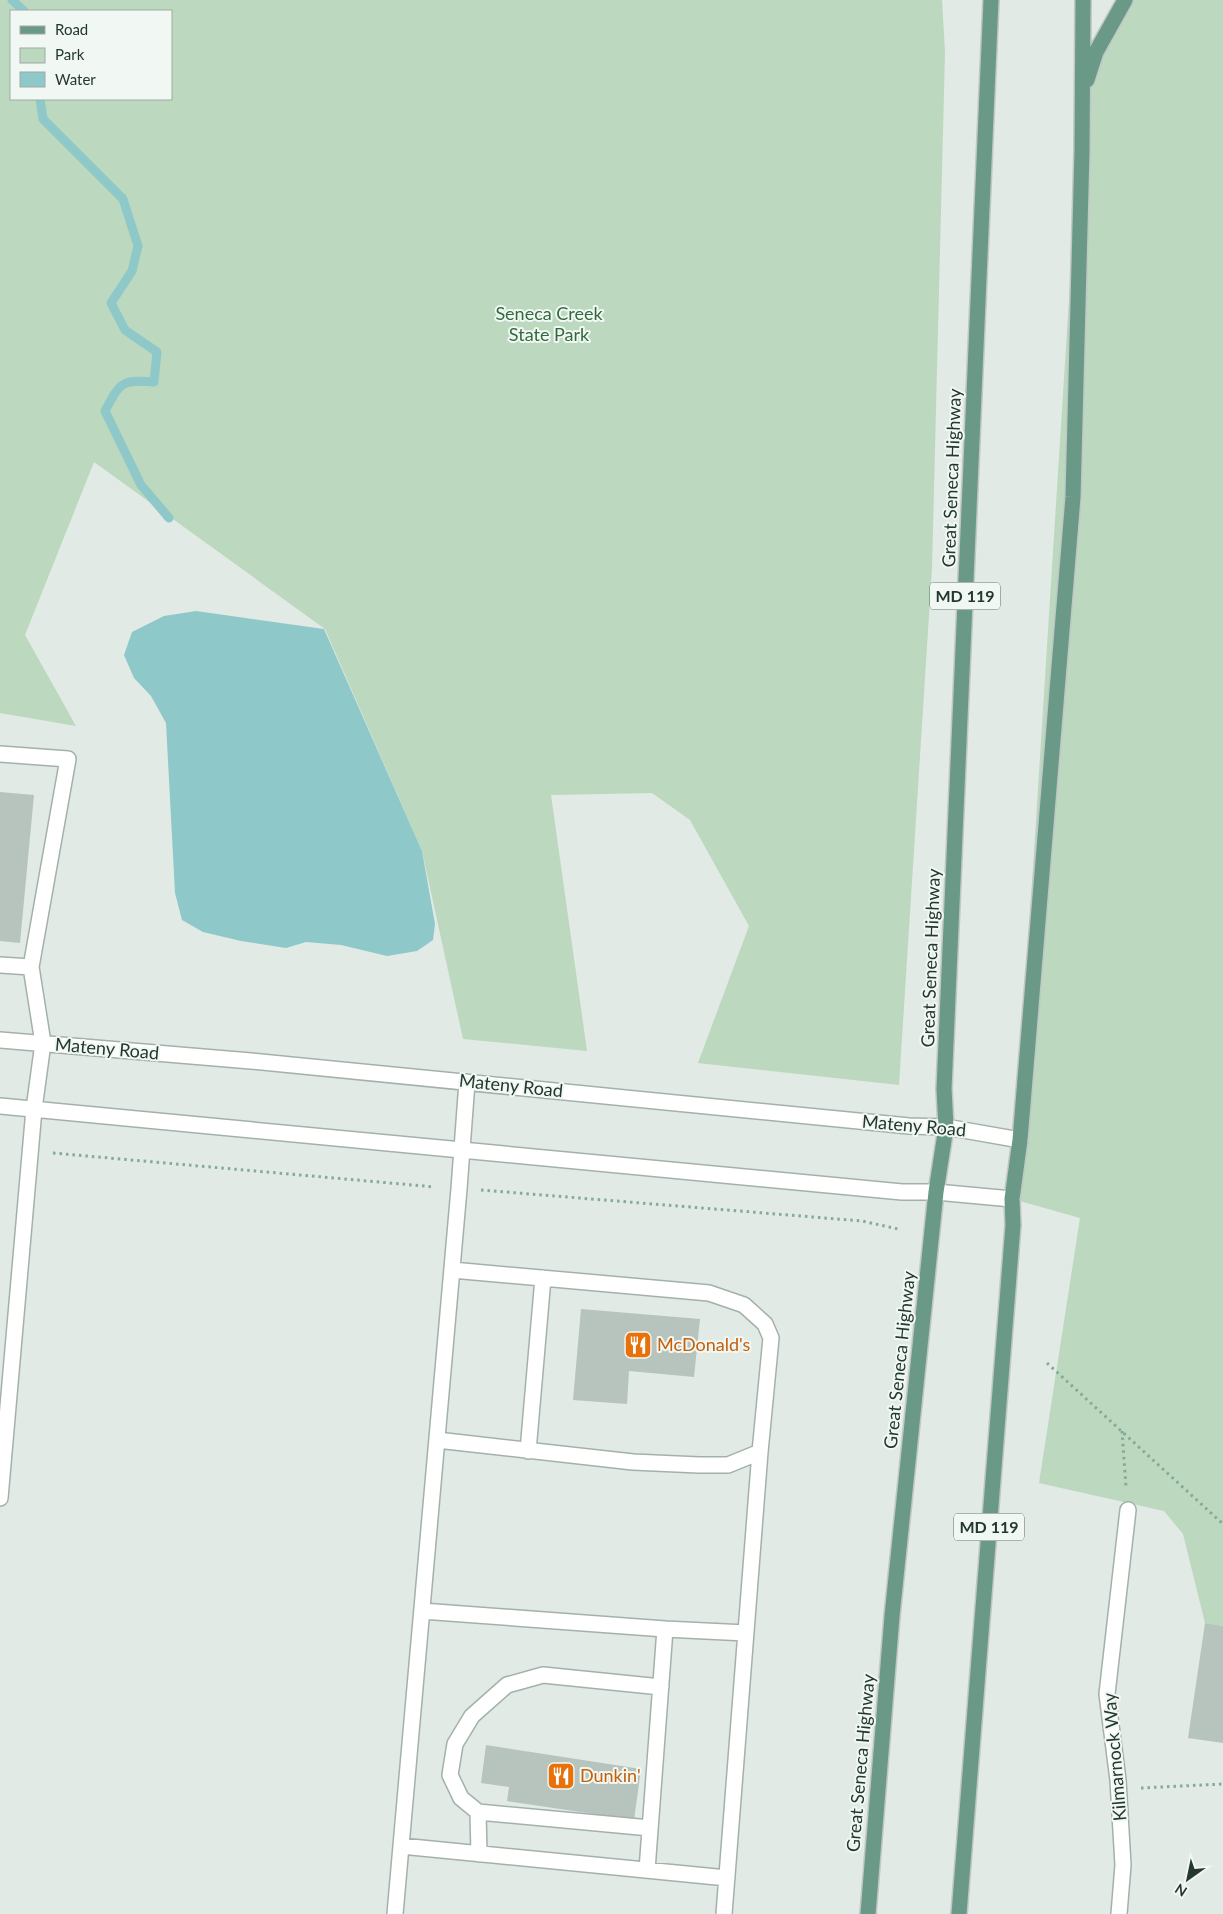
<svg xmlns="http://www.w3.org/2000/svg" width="1223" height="1914" viewBox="0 0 1223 1914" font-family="Lato,sans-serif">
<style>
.green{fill:#bcd8bf;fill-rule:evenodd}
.water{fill:#8fc8c9}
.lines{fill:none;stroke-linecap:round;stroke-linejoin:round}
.stream{stroke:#8fc8c9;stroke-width:9}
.building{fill:#b7c4bd}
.minor-casing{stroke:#a4b1aa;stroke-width:18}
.major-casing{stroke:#c1c7c5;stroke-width:18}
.path{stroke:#85aa98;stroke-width:3;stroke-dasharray:2.5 4;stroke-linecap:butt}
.minor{stroke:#fff;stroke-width:15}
.major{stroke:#6a9a87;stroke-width:15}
.labels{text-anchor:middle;stroke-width:4;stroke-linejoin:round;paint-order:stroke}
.shield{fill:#f1f7f3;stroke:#61716a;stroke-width:1}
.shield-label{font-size:16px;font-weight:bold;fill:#23382f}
.park-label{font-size:18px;fill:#326a3f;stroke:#f1f7f3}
.street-label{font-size:18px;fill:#23382f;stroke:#f1f7f3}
.food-label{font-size:18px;fill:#c56008;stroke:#f1f7f3;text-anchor:start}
</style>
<rect width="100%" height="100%" fill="#e1eae4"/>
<path class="green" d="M0,0H942L945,52L932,568L899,1085L698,1063L749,926L690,820L652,793L551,795L587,1051L463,1039L422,851L325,629L94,462L25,635L76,726L0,713ZM11,11H171V99H11Z
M1126,0H1223V1626L1205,1623L1183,1534L1164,1511L1039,1483L1080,1218L1012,1199L1082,94Z"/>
<path class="water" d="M196,611L324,629L422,851L435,924L433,940L417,951L387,956L341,945L306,942L286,948L241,941L203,932L182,920L175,893L166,723L151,696L134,678L124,655L132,632L164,616Z"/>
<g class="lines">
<path class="stream" d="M12,0L24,11
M40,99L43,119L123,199L138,246L132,271L111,303L125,330L157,352L154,382C121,379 120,383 105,411L141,485L169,518"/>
</g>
<path class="building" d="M0,792L34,795L20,943L0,941Z
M581,1309L700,1319L694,1377L629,1371L627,1404L573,1400Z
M1205,1623L1223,1626V1743L1188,1738Z
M486,1745L641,1769L634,1820L507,1801L509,1787L481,1783Z"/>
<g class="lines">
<g class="minor-casing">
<path id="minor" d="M0,754L68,759L31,967
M0,965L31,967L43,1043L34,1109L0,1498
M0,1040L251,1061L909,1126L946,1127L1020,1140
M0,1106L902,1192H936L1012,1199
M452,1270L709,1293L744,1305L765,1324L771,1338L760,1452L724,1914
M437,1440L633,1462L699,1465H728L760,1452
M528,1451L543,1278
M422,1611L665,1629L746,1633
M478,1812L479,1854
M650,1828L478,1812L461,1798L450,1775L455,1744L472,1716L507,1685L543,1675L661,1687
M401,1846L727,1878
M647,1870L665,1629
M395,1914L459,1189L467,1082
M1119,1914L1123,1865L1118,1780L1107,1694L1128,1510"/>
</g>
<g class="major-casing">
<path id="major" d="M1087,80L1096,52L1125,0
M868,1914L892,1616L936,1192L946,1127L944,1089L991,0
M959,1914L1013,1225L1012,1199L1020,1140L1073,497L1082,150L1083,0"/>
</g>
<path class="path" d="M53,1153L435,1187
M481,1190L862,1221L898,1229
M1047,1363L1223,1524
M1122,1431L1126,1487
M1141,1788L1223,1784"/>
<use href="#minor" class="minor"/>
<use href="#major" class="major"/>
</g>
<defs>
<g id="restaurant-square" transform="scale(1.4375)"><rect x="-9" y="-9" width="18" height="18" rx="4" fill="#e8710a" stroke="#f1f7f3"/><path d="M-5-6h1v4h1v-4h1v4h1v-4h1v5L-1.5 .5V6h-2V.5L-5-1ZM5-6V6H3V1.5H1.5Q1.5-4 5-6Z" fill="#fff"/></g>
</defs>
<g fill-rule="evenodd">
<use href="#restaurant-square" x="638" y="1345"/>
<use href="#restaurant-square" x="561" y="1776"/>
</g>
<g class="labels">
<g class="shield">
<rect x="930" y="582.5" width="70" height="27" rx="4"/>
<rect x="954" y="1513.5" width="70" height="27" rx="4"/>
</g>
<g class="shield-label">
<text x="965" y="602">MD 119</text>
<text x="989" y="1533">MD 119</text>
</g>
<g class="park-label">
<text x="549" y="320">Seneca Creek<tspan x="549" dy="21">State Park</tspan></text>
</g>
<g class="street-label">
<text transform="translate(952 478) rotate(-88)" y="6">Great Seneca Highway</text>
<text transform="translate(931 958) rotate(-88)" y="6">Great Seneca Highway</text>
<text transform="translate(107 1049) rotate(5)" y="6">Mateny Road</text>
<text transform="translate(511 1086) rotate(6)" y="6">Mateny Road</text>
<text transform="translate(914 1126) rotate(5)" y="6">Mateny Road</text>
<text transform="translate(900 1360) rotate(-84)" y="6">Great Seneca Highway</text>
<text transform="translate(1115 1757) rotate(-95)" y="6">Kilmarnock Way</text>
<text transform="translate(861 1763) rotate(-85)" y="6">Great Seneca Highway</text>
</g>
<g class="food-label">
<text x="657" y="1351">McDonald's</text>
<text x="580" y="1782">Dunkin'</text>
</g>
</g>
<rect x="10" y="10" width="162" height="90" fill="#f1f7f3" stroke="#9faba5"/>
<rect x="20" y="26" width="25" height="8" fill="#6a9a87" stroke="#9faba5"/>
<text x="55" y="35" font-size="15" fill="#23382f">Road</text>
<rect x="20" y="48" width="25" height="15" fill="#bcd8bf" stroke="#9faba5"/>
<text x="55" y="60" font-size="15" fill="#23382f">Park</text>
<rect x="20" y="72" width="25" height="15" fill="#8fc8c9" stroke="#9faba5"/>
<text x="55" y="85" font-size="15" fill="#23382f">Water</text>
<g transform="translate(1188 1879) rotate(213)" stroke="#f1f7f3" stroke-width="4" paint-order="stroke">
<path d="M0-4L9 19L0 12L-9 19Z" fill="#23382f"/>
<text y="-8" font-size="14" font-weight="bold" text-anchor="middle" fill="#23382f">N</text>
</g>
</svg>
